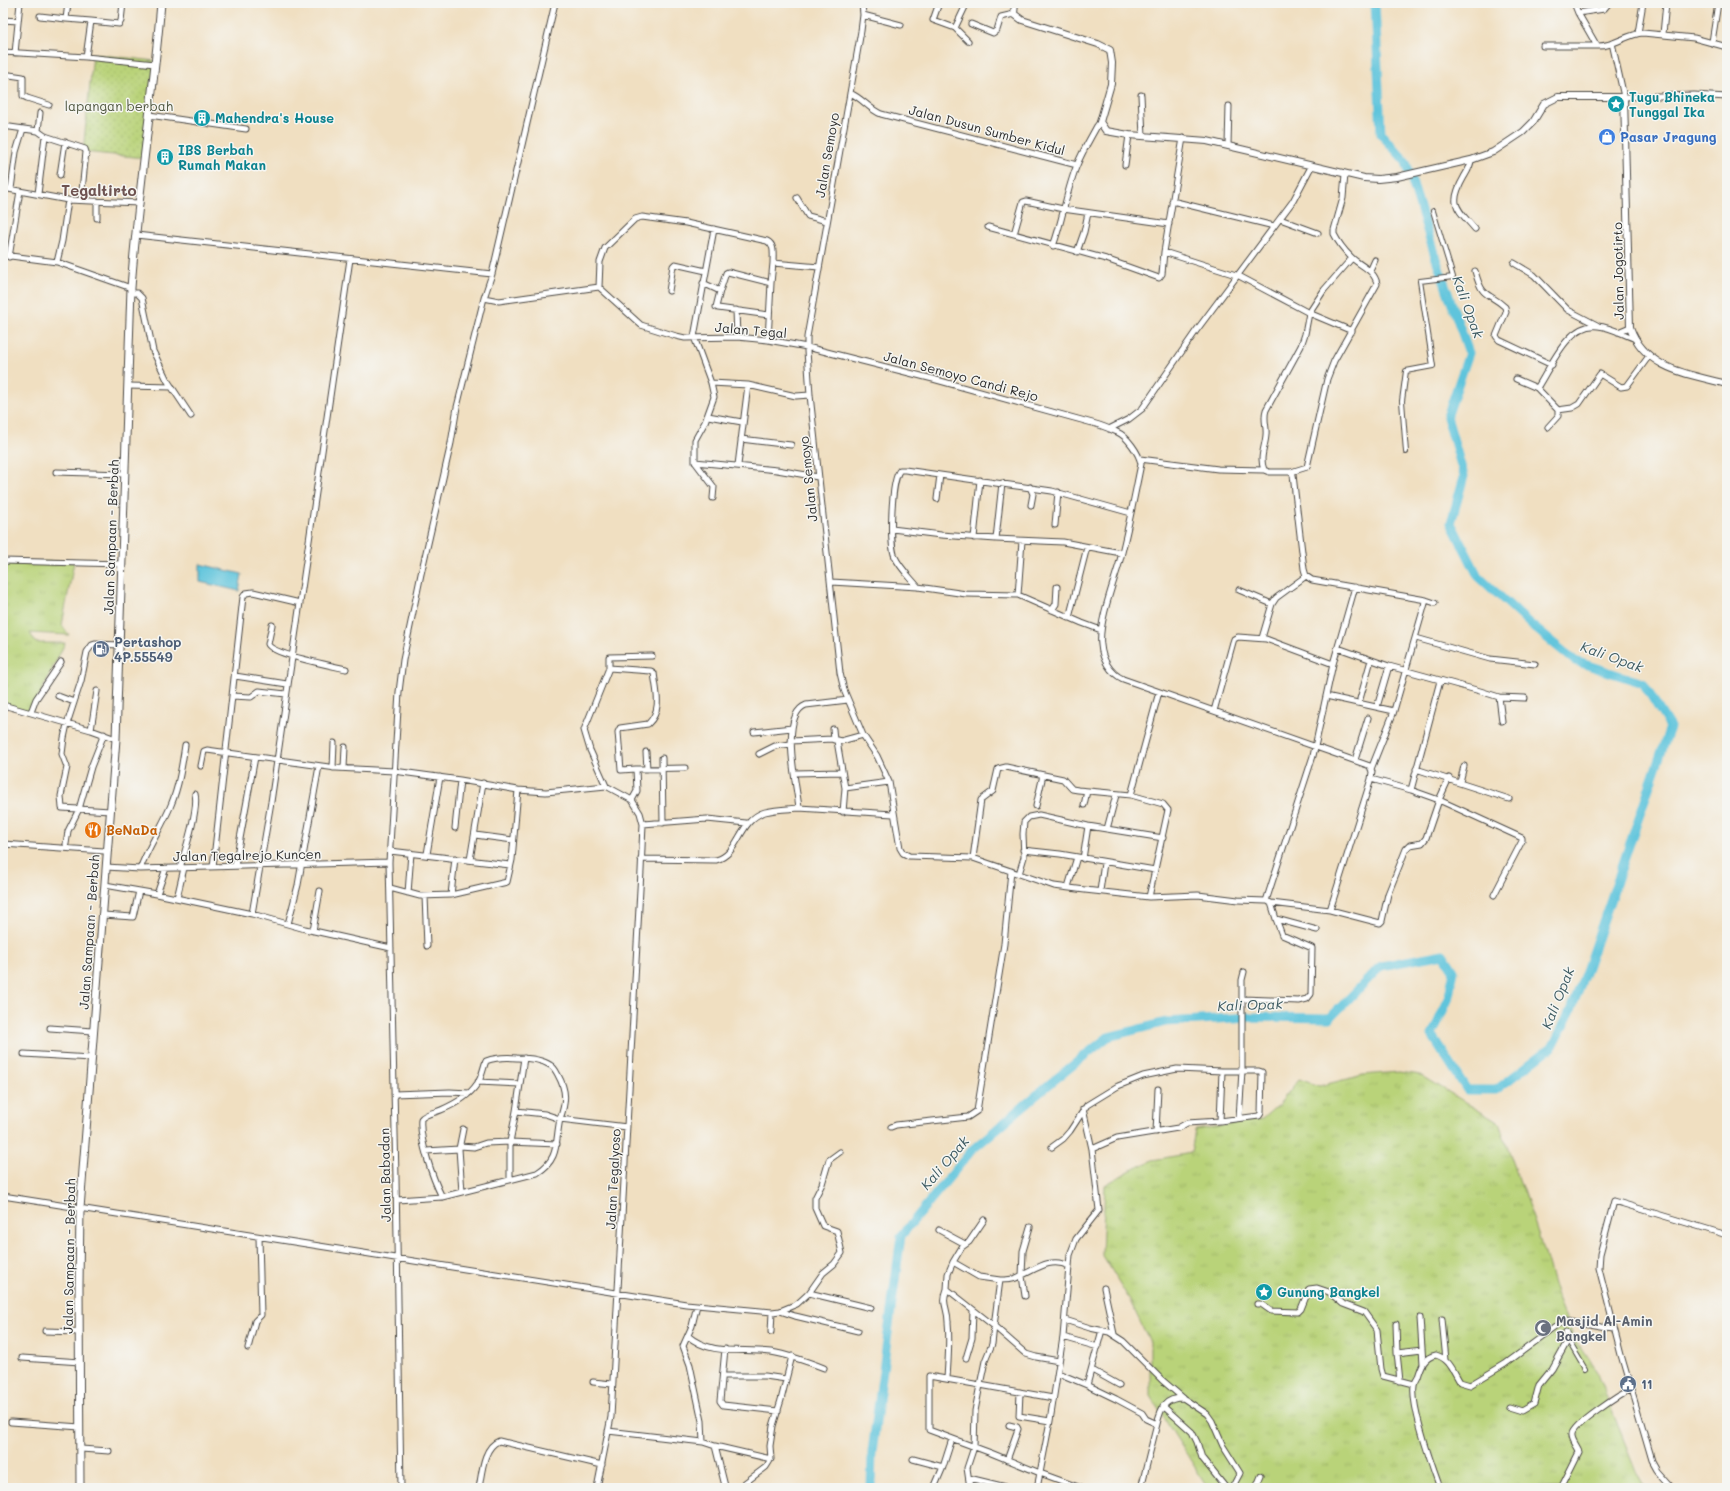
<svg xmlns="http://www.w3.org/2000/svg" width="1730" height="1491" viewBox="0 0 1730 1491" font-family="Mali,sans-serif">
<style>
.grass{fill:url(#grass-tufts);stroke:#727f52}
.park{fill:url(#park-dots);stroke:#727f52}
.water{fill:#5fc4dc;stroke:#457884}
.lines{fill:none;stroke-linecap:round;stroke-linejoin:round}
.river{stroke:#5fc4dc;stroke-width:9}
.pedestrian-casing{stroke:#494642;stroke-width:6}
.minor-casing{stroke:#494642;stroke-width:7}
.tertiary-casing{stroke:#494642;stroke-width:8}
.secondary-casing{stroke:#494642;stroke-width:9}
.pedestrian{stroke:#fff;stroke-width:4}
.minor{stroke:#fff;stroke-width:5}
.tertiary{stroke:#fff;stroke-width:6}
.secondary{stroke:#fff;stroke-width:7}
.labels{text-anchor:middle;stroke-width:3;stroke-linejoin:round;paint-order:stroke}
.culture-label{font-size:13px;font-weight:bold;fill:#0d838f;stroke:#f6f6f2;text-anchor:start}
.park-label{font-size:13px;fill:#4e553e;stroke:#f6f6f2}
.street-label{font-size:13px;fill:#2b2b2b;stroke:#f6f6f2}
.shop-label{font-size:13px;font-weight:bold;fill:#366cbe;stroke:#f6f6f2;text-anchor:start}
.service-label{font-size:13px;font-weight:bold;fill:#4e5e75;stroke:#f6f6f2;text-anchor:start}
.food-label{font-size:13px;font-weight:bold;fill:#c56008;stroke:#f6f6f2;text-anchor:start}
.worship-label{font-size:13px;font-weight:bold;fill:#5b616d;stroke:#f6f6f2;text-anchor:start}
.water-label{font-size:14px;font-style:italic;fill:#3b5960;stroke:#f6f6f2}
.quarter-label{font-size:15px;font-weight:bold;fill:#6e5351;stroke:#f6f6f2}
</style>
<defs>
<pattern id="grass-tufts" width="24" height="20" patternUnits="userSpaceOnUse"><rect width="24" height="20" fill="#b9d379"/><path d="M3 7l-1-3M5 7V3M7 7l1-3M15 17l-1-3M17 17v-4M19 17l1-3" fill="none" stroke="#9fb569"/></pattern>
<pattern id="park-dots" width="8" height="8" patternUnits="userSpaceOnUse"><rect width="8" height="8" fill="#b9d379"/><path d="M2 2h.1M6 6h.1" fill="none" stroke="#9fb569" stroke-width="1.8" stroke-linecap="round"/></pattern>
</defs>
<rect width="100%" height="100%" fill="#f6f6f2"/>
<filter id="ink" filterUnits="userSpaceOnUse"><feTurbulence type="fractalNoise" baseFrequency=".025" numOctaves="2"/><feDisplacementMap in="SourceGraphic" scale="8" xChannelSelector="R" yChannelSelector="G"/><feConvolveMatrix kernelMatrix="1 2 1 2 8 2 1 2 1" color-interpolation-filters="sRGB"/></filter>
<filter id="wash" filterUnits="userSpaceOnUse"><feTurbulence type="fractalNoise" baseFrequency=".012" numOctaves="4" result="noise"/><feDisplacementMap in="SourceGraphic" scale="16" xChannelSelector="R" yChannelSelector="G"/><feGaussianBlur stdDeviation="0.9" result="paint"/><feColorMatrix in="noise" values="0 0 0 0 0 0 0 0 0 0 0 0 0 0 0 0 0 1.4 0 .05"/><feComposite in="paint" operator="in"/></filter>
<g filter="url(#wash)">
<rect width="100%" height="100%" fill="#f0dfc1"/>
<path class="grass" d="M3,561L74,562L62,625L69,635L30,633L36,643H65L31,712L3,705Z
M1399,1072L1421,1075L1499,1123L1536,1227L1555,1291L1573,1335L1597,1373L1636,1471L1645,1488H1208L1150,1396V1342L1129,1299L1102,1254L1105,1185L1131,1170L1153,1160L1191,1153L1195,1130L1262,1119L1280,1103L1299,1079L1319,1086L1363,1075Z"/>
<path class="park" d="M93,54L155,61L145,158L83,152Z"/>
<path class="water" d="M200,564L242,574L239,591L200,582Z"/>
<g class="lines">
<path class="river" d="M871,1488L872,1452L901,1236L972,1150L1052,1082L1108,1037L1166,1022L1250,1017L1330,1018L1381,966L1443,954L1454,971L1448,1000L1432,1035L1467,1090H1496L1553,1046L1571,1010L1587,968L1670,727L1643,683L1575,661L1529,623L1478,576L1451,523L1464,476L1447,417L1469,353L1435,256L1406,162L1381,134L1375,3"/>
</g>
</g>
<g filter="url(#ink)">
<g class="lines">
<g class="pedestrian-casing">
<path id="pedestrian" d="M1406,452L1402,401L1406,371L1433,366L1420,281L1453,277L1433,211
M1568,1340L1585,1369"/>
</g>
<g class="minor-casing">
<path id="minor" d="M68,3L66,19L91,21
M862,3L863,15L861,31L807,337V351L810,395L840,673L844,690L863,735L877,756L889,782L900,848L903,853L909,856L973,858L1054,886L1085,890L1149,897L1198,895L1238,900L1266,901L1313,756L1333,664L1355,587
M939,3L933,20L955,28L965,7V5L958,3
M1574,3L1578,13L1597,46C1613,47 1627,34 1643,33L1694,38L1727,47
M1578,13L1604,9L1609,3
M863,15L901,25
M40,16L66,19
M3,20L18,21
M971,24L993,33L997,30L1001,17L1014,14
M955,28L968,41
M1638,33L1643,3
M1663,34L1666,3
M1712,42L1718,3
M1612,43L1624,97L1694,95L1727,97
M1543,46H1597
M3,52L86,57L155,64
M15,53L20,3
M86,57L91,21L119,24L121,21L123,3
M3,74L23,77V96L27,98L49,105
M850,93C862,98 869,109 881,114L1077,165
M1141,95L1143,136
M149,115L246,129
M3,126L38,131L45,136L85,149L86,152L81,200
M38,131L40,113
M1228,145L1229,106
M1471,160C1471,166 1467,172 1464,177C1448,205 1457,208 1475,229
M1125,165L1129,135
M60,175L65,142
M3,188L68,200L139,203
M11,189L16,152L23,129
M38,194L45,136
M797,198L808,216L827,221
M1172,201L1274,226
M97,218V201
M1280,219L1318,233
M988,227L1106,259L1159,278L1162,274L1164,252L1183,138
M1014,234L1023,202L1026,201L1063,209L1169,224
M136,235L492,274
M1053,246C1063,220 1066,191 1077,165C1082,152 1090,139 1097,126L1100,122
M1077,252L1084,232L1088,213
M1164,252L1239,276L1309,313L1352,331
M3,255L57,262L131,288
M9,257L20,191
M1352,258L1324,290L1309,313L1305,334L1301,346L1266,410C1263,419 1267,426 1266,435C1265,448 1259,457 1264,470L1269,472H1291L1293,475L1304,569L1306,576L1312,580L1426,600L1393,714L1371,769
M57,262L62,241L68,200
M1514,263L1534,275L1568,310L1597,325
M1370,271L1375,260
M1475,271C1483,300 1486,290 1505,307L1506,312L1496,336L1499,340L1552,365
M703,283L720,291L726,273L728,272L771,283L768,340
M771,283L773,263
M599,287L600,262L605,248L635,219L642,217L686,223L767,241C775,245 773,254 773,263L819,267
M669,291L673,266L675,264L706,271
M720,291L716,307L718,308L769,315
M131,293H137L142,298L153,351L167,380L191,416
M484,298L499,301L599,287L641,325L676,336L685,338L737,337L768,340L807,347L933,379L1096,424C1103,426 1110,429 1117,432C1127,436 1139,453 1141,464C1134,498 1128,531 1119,564C1113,584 1098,625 1101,645C1102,659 1110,673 1123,679L1370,766L1372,772L1371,779L1330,910
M736,310L737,337
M1618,332L1630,327
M1516,379L1537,388L1558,410V416L1548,427
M711,383L748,385L796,396L810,395
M128,386L172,387
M1537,388C1551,367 1568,322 1598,326C1611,327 1624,335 1636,339
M1558,410L1572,408L1579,404L1600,374L1621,387L1627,386L1649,356
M708,416L742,422
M1109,429L1129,419L1142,409L1196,331L1293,201L1311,167
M741,439L791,445
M1140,459L1218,469L1264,470
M695,462L777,470L818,477
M738,465L748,385
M56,472L124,474
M1291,472L1307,467L1327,379L1334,361L1377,284C1375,270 1360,266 1351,257C1345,251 1338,242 1334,234V230L1343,198L1345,174
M1030,487L1033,494L1031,505
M713,498L714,487L695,462V440L705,422L714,397L711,383L694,337L714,229
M937,499L940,475
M1055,525L1058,492
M892,529L941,535L996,539L1063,542L1121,553
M974,538L980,480
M996,539L1002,483
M3,561L122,564
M831,582L918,587L966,594L1018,595L1082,623L1101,630
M918,587C910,577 900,568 895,557C889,544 891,480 900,470H905L1052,491L1131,513
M1239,590L1272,604
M1018,595L1022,541
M1426,600L1435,603
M1052,610L1056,604L1057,587
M1069,618L1087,547
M272,625L268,644C271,654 333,666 346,669
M1262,638L1272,604L1276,598L1306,576
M1416,638L1490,659L1535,664
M1338,648L1389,666L1480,691L1499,697L1525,698
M609,668L651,671L654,673C656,691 663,710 648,724L620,728L618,732L621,770L636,769L637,791L632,800
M235,676L287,684
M1440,681L1411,790L1439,800L1522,838V841L1494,895
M58,696L74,702
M232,696L251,697L259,691L286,694
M1326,696L1394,711
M1499,697L1502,721
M1360,699L1371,660
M848,700L806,705C779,715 797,786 799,808L893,814
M3,705L91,730L116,739
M1377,707L1389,666
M1214,711L1233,642L1234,639L1238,637L1266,639L1333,664
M31,712L36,699L61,662
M833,729L834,740
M91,730L97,691
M754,732L792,728
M791,741L832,739L841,741L863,735
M837,741L845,788L889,782
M646,752L647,769
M759,754L775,746L791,744
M662,758L663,823
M1355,760L1368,718
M201,766L204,751L207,750L336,768L394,771L460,780L518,790L546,792L606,786L632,800L640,813L643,824L641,871L611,1417L597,1488
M333,768L334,743
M344,768L345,747
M636,769L685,768
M1416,769L1509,799
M795,773L842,772
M1371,779L1411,790
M1460,782L1464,766
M606,786L590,750L584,730L609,668V657L652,656
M1131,795L1159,692
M1084,805L1087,791
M1036,806L1043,775
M110,811L62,808L61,796L67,767L62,754L64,738L67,724L81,681L87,652L92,645L95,644L120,645
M843,812L845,788
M643,824L707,819L746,823
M455,828L460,780
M1107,829L1116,795
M475,835L513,840
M3,844L104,851
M66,844L68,831L79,809L91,767L104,734
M1023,850L1060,854L1155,870
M390,851L510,865
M427,854L440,777
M973,858L981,800L993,791L998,769L1006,767L1063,779L1072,789L1078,790L1131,795L1163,804L1168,810L1149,897
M641,859L716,860C740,854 738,820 765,812C776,809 788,809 799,808
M1083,859L1088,826
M470,860L483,783
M235,866L255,757
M106,867L140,869L389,862
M213,867L243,597L246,593L253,592L300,603
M180,868C185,851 199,809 195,794
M140,869C148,847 162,827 171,805C179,786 182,765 185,745
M1019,874L1024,857L1023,834L1024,822L1029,817L1039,815L1088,826L1163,838
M105,885L157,894L252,914L305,929L391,948
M1068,887L1077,857
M390,888L420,896L451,895L455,858
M1100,891L1104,863
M408,893L411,853
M157,894L166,868
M451,895L507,882L512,860L518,790
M425,896L427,946
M177,898L184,868
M1269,902L1271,903L1276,919L1317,930
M1271,903L1330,910L1380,923L1382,921L1388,894L1406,849L1410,845L1422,843L1426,838L1439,800L1449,778
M252,914L271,802L350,259
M103,915L133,917L139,891
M288,924L298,885L319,766
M313,931L320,891
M1242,999L1299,1001L1307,999L1311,994L1312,948L1282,935L1276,919
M50,1028L93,1031
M24,1054L91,1058
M478,1082L520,1084
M394,1094L450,1092L469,1093
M1083,1109L1092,1149
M516,1111L524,1058
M1239,1118L1242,1071V980L1244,972
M1220,1121L1222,1071
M891,1127L896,1125L968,1117L977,1111L1004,944L1011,871
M1156,1132L1158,1089
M460,1146L474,1147L486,1143L510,1142V1180
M426,1151L459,1149
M462,1192L459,1149L463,1129
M3,1196L686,1304L772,1312L780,1311L797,1304L809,1293L823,1273L834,1264L842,1253L837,1231L823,1226L815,1208V1198L822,1184L829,1160L840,1152
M442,1197C433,1179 419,1140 421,1119C426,1113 434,1113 441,1110C453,1105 469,1096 477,1084C482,1078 483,1068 486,1061C497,1057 506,1057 517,1058C528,1058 541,1059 550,1065C554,1067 556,1071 558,1075C567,1091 566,1102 560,1119L545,1114L516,1111L510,1142L557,1144
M397,1200L442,1197L537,1173C560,1159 555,1142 560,1119L627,1127
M984,1220L969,1242L962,1247L953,1262L948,1274L947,1289L994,1326L992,1344L985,1361L980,1385L929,1376V1430L991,1453L1040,1473L1050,1421L1063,1337L1070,1255L1076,1239L1099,1210L1092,1149L1117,1138L1178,1128L1187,1123L1220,1121L1259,1116L1261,1113L1262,1072L1259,1071H1222L1177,1069L1143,1076L1118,1086L1087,1105L1070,1131L1063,1139L1052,1147
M939,1230L965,1244
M953,1262L979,1277L1000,1280
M1104,1288L1114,1334
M947,1289C941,1305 948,1307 948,1322C950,1341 948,1360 947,1379
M809,1293L871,1308
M1025,1296L1022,1276L1023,1251L1030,1227
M1257,1304H1261L1271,1311L1298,1312L1301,1309L1309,1289L1317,1288L1329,1292L1343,1304L1364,1312L1377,1330L1381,1369L1383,1376L1414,1384
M697,1305L692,1326L683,1346L690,1365L702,1421L703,1442L715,1446L771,1459
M780,1311L795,1316L858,1331
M1420,1318L1423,1364
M1442,1319L1446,1360
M1065,1320L1090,1328L1109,1332L1123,1341L1162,1380L1183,1398L1207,1414L1212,1421L1223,1446L1240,1473L1232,1488
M1396,1324L1397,1353L1400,1381
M45,1331L79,1332
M771,1332L772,1312
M688,1336C711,1356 742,1348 771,1352C789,1355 806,1361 824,1368
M1063,1337L1098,1347
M248,1348L255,1321L261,1315L259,1237
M725,1349L720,1401L723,1405L778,1411
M1397,1353L1422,1350
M22,1358L80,1362
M966,1358L972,1338L973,1310
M1059,1361L1036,1357L1026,1354L994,1326L1000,1280C1005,1280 1011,1280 1016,1278C1034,1271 1049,1256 1069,1266
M1092,1370L1119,1385
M1058,1373L1087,1385L1116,1399L1142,1413L1146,1419L1157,1424C1161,1407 1165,1398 1183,1398
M723,1376H765L786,1379
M593,1382L612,1384
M1087,1385L1102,1330
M1020,1392L1019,1416L1050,1421
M1163,1406L1192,1432L1197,1442L1202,1458L1226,1488
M1509,1407L1522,1411L1534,1404L1539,1385L1552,1369L1568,1340L1566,1333
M11,1422L80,1427
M608,1431L703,1442
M715,1446L725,1486
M81,1449L109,1451
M913,1459L943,1467
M1007,1460L1018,1429L1017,1427L1009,1425
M969,1478L1006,1487
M401,1488L396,1178L389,862L399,692L403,660L421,574L451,443L457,407L484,298L492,274L555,3
M479,1488C482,1473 483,1447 499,1441L602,1465
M738,1488L766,1467L771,1459L770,1446L773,1426L781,1400L792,1356
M934,1488L943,1467L952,1439
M970,1488L967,1468L974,1447L975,1411L980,1385L1053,1398
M1037,1488L1040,1473L1081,1488
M1141,1488L1157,1424
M1256,1488L1261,1476
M1440,1488C1432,1466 1411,1407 1414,1386C1414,1383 1417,1380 1418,1377C1421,1367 1424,1357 1436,1355C1450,1359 1453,1371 1460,1382L1470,1385L1505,1364L1562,1322L1566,1320L1613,1328
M1561,1488L1579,1452C1577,1447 1571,1440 1572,1435C1573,1425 1621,1394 1631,1389
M1673,1488L1657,1470L1652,1461L1621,1355L1599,1268L1600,1254L1614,1201L1727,1235"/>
</g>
<g class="tertiary-casing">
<path id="tertiary" d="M1015,3L1014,14L1022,20L1098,44L1110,50L1112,63L1111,84L1100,122L1106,131L1129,135L1207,141L1364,178L1378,179L1397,177L1471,160L1493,152L1523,132L1533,122L1544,104L1558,97H1624L1630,327C1645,370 1689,374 1727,384"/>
</g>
<g class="secondary-casing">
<path id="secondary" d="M80,1488L79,1285L80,1209L116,739L131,288C138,193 153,99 161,3"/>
</g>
<use href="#pedestrian" class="pedestrian"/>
<use href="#minor" class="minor"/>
<use href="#tertiary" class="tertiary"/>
<use href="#secondary" class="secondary"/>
</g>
</g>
<defs>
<g id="sight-disc" transform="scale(0.9)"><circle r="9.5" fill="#0f9aa8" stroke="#f6f6f2"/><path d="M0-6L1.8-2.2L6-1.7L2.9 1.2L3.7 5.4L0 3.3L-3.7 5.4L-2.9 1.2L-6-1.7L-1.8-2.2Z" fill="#fff"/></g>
<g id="building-disc" transform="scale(0.9)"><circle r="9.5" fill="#0f9aa8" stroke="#f6f6f2"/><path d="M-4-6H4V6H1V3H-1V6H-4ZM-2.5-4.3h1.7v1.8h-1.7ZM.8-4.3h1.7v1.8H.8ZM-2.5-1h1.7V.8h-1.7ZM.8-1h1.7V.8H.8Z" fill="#fff"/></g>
<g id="shop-disc" transform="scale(0.9)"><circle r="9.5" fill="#3f7fe0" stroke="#f6f6f2"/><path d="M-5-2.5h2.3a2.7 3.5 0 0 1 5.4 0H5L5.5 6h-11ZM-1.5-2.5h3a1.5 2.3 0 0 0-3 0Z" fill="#fff"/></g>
<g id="fuel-disc" transform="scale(0.9)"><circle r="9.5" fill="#5c6f8a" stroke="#f6f6f2"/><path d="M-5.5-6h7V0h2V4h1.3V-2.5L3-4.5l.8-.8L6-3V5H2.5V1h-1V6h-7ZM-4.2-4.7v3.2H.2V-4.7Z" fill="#fff"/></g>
<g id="restaurant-disc" transform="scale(0.9)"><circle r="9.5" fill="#e8710a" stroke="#f6f6f2"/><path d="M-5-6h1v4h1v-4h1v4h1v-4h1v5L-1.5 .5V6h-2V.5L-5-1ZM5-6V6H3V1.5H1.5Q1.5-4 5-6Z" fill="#fff"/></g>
<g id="mosque-disc" transform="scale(0.9)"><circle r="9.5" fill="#6b7280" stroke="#f6f6f2"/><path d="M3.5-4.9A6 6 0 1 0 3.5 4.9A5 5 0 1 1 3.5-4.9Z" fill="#fff"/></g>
<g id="civic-disc" transform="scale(0.9)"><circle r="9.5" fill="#5c6f8a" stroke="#f6f6f2"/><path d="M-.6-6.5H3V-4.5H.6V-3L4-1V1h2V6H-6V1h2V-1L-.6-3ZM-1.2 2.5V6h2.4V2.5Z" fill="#fff"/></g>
</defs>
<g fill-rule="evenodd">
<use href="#sight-disc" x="1616" y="104"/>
<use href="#building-disc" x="202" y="118"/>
<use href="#shop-disc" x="1607" y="137"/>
<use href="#building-disc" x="165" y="157"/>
<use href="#fuel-disc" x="101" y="649"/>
<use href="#restaurant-disc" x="93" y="830"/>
<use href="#sight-disc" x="1264" y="1292"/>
<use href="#mosque-disc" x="1543" y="1328"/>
<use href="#civic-disc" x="1628" y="1384"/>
</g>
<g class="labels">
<g class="culture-label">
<text x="1629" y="102">Tugu Bhineka<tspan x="1629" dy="15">Tunggal Ika</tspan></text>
<text x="215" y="123">Mahendra's House</text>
<text x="178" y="155">IBS Berbah<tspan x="178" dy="15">Rumah Makan</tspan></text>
<text x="1277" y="1297">Gunung Bangkel</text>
</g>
<g class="park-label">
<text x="119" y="111">lapangan berbah</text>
</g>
<g class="street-label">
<text transform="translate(987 130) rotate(15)" y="5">Jalan Dusun Sumber Kidul</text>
<text transform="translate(827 155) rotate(-80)" y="5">Jalan Semoyo</text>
<text transform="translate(1618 271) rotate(-91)" y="5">Jalan Jogotirto</text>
<text transform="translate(751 330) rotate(5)" y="5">Jalan Tegal</text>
<text transform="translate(961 376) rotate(15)" y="5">Jalan Semoyo Candi Rejo</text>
<text transform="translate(808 479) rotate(-96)" y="5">Jalan Semoyo</text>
<text transform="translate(111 537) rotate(-88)" y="5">Jalan Sampaan - Berbah</text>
<text transform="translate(247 855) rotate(-1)" y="5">Jalan Tegalrejo Kuncen</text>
<text transform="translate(89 932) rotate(-86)" y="5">Jalan Sampaan - Berbah</text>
<text transform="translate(385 1175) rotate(-91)" y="5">Jalan Babadan</text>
<text transform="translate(613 1179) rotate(-87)" y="5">Jalan Tegalyoso</text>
<text transform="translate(69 1256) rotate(-89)" y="5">Jalan Sampaan - Berbah</text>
</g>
<g class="shop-label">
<text x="1620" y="142">Pasar Jragung</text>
</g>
<g class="service-label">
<text x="114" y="647">Pertashop<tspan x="114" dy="15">4P.55549</tspan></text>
<text x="1641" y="1389">11</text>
</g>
<g class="food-label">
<text x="106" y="835">BeNaDa</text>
</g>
<g class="worship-label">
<text x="1556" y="1326">Masjid Al-Amin<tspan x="1556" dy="15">Bangkel</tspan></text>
</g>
<g class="water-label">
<text transform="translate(1468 307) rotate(70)" y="5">Kali Opak</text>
<text transform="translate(1612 657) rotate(20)" y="5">Kali Opak</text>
<text transform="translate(1558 998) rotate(-68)" y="5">Kali Opak</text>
<text transform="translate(1250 1005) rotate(-2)" y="5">Kali Opak</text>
<text transform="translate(945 1163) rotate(-49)" y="5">Kali Opak</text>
</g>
<g class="quarter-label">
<text x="99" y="196">Tegaltirto</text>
</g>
</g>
<rect width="1730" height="1491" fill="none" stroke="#f6f6f2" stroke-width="16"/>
</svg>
